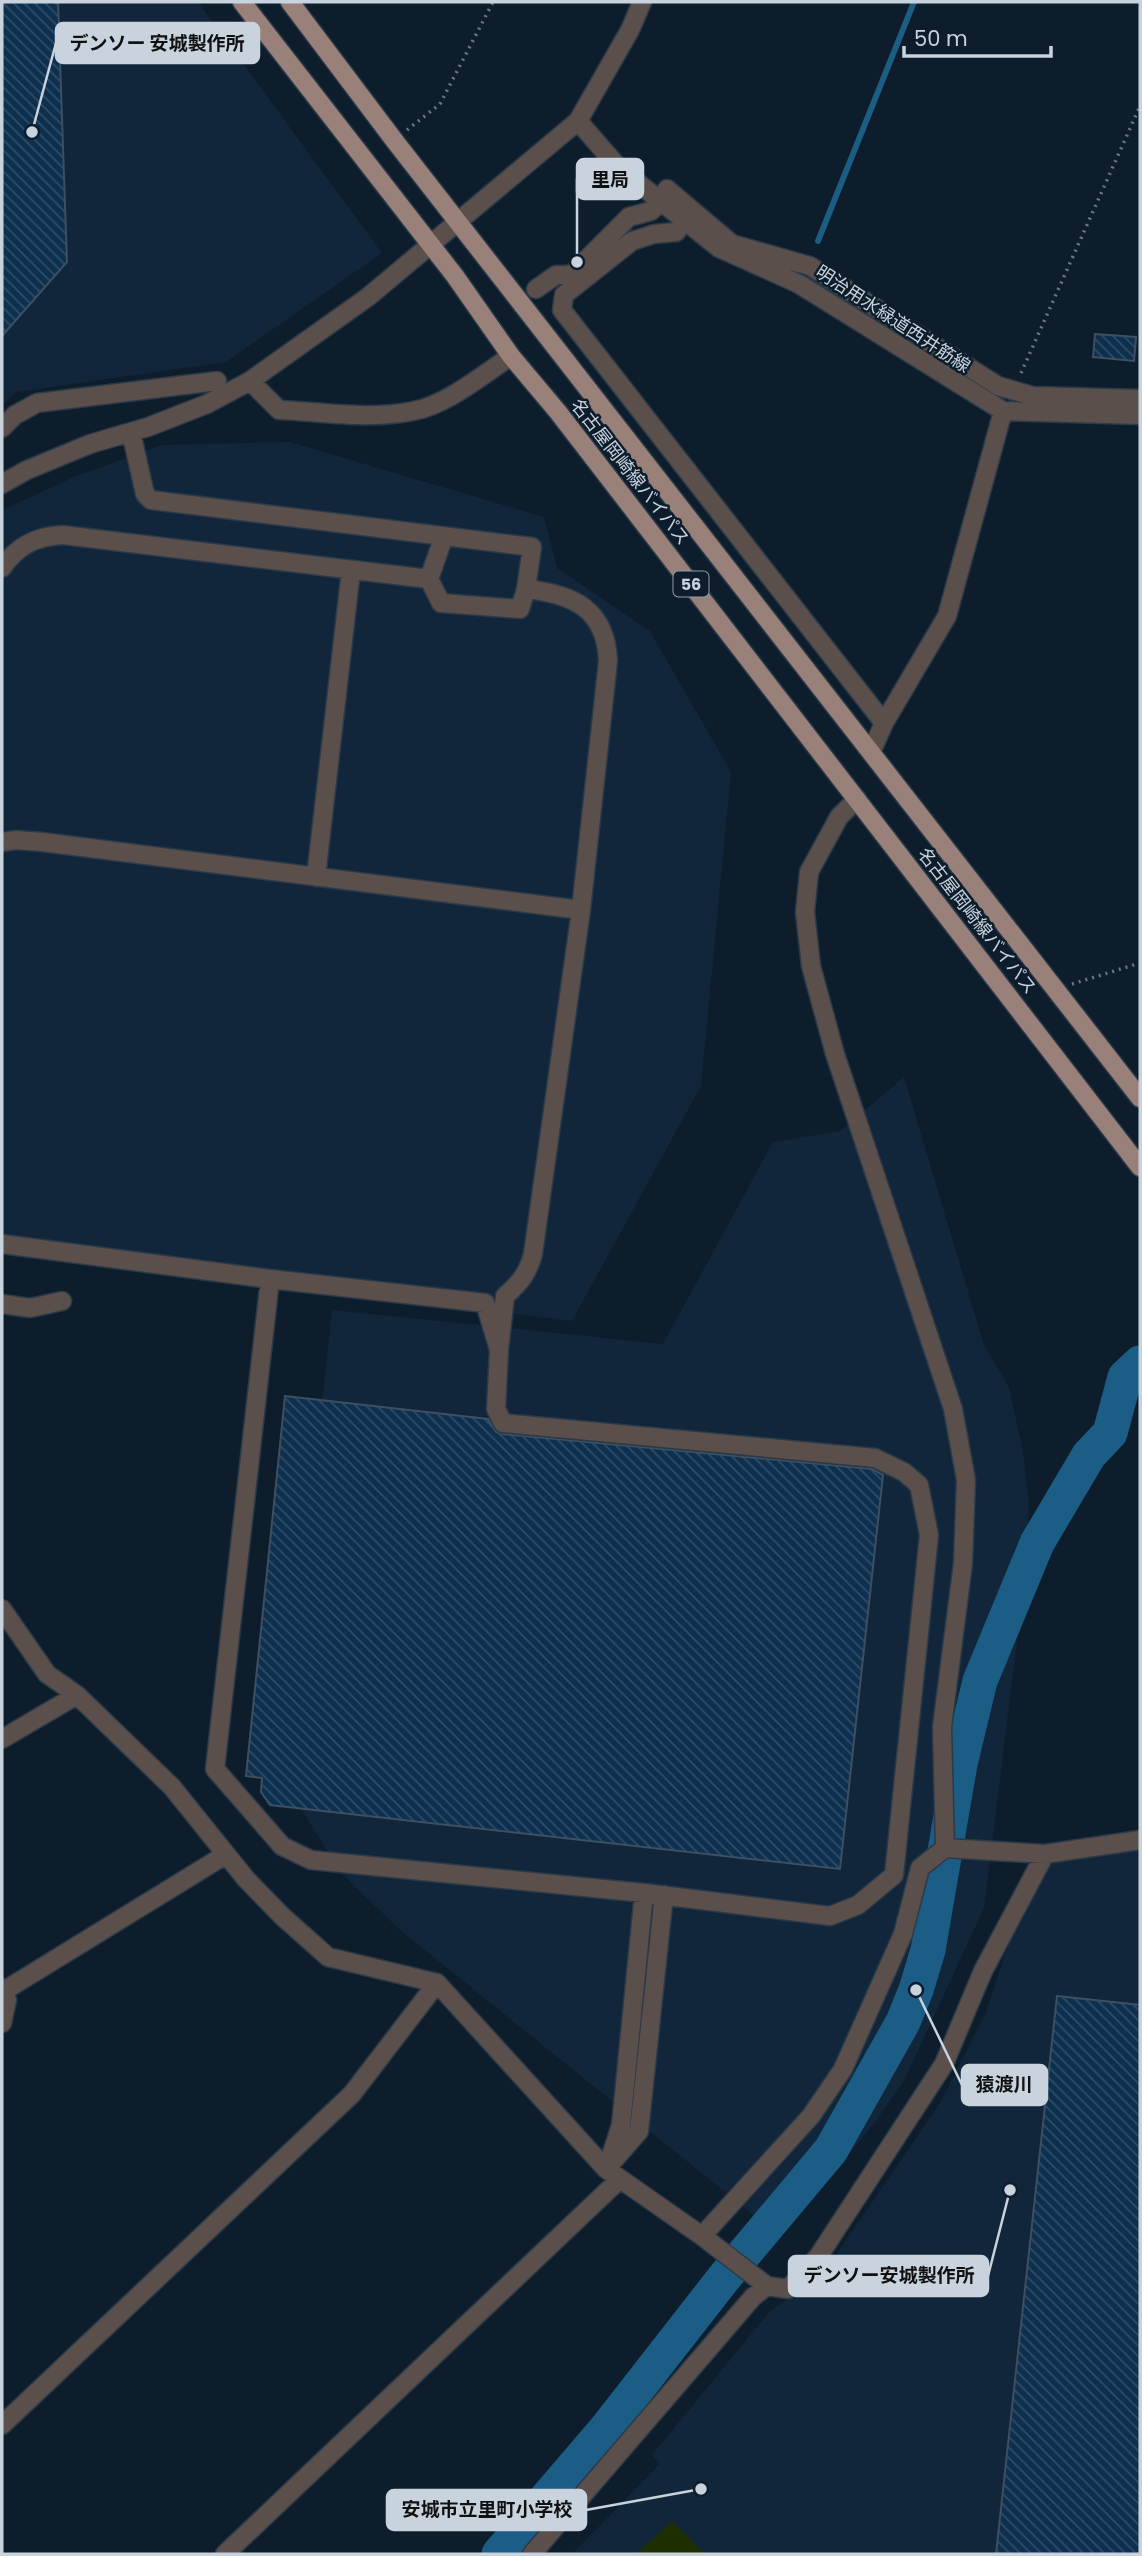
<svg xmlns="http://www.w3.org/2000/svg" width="1142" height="2556" viewBox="0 0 1142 2556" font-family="Poppins,'Noto Sans JP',sans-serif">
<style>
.built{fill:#11263a}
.pitch{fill:#1d2f00}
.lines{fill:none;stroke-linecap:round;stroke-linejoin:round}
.stream{stroke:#1b5d84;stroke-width:6}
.river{stroke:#1b5d84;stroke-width:35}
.building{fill:url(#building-back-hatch);stroke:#3d4f60;stroke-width:2}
.minor-casing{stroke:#2b3a48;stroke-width:21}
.major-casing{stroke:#2b3a48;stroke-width:21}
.path{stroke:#6a7784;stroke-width:3.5;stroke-dasharray:2 5;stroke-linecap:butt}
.minor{stroke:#5a4f4b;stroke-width:18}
.major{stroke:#99817a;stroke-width:18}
.labels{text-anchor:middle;stroke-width:5;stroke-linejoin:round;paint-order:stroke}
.shield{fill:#0d1d2c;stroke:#919ca9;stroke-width:2}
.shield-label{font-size:16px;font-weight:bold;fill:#c9d3de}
.street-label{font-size:18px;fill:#c9d3de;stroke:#0d1d2c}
.leader{fill:none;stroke:#c9d3de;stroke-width:2.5}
.callout-dot{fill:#c9d3de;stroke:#0d1d2c;stroke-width:2.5}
.callout{fill:#c9d3de;stroke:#c9d3de;stroke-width:2.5}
.callout-label{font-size:19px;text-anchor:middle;font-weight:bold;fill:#111}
</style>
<defs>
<pattern id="building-back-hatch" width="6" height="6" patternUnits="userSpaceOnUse" patternTransform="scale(1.75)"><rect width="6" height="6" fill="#0d304f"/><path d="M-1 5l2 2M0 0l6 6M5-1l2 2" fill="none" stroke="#2f4d68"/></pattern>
</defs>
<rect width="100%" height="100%" fill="#0d1d2c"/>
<path class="built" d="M2,2H198L382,253L226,362L16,392L2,405Z
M290,442L544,517L557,568L650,631L731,772L701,1086L572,1321L2,1250V510L74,477L162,445Z
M904,1077L984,1345L1009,1387L1023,1452L1029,1505L1025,1577L984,1908L904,2081L876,2121L785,2230H772L401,1931L341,1873L282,1778L332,1310L663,1344L773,1142L840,1131Z
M1140,1842V2554H572L660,2464L652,2455L770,2311L821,2277L940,2103L986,2012L1036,1861Z"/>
<path class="pitch" d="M672,2521L705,2554H636Z"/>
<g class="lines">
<path class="stream" d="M818,241L914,2"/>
<path class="river" d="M499,2554L606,2429L723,2279L831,2150L903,2022L916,1990L928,1950L960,1764L980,1681L1037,1543L1089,1455L1110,1433L1125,1377L1140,1363"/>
</g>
<path class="building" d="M2,2H58L67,262L2,336Z
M1095,334L1136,337L1134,361L1093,357Z
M285,1396L488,1419L496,1432L502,1434L872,1469L883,1475L840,1869L270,1805L261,1792L262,1778L246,1776Z
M1057,1996L1140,2005V2554H996Z"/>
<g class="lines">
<g class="minor-casing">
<path id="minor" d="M578,121L618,167L719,248L799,284L1003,411L1140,415
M685,221L676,232L654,234L632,241L564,295L562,310L884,723
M536,289L556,275H571L629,217L651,211L661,202L667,189L732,244L810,266L998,386L1033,396L1140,399
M250,381L279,410C323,412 370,420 413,411C445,406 484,374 511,356
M2,428L15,415L37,403L217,381
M131,432L145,494L151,500L532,547L526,589
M2,484L27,470L90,444L148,427L207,404L250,381L368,297L578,121L630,30L642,2
M2,568C17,546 36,536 63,535L429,579L441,603L520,609L526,589C573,594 606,609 608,661L581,910L533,1254C528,1273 520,1283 505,1296L499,1350L485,1303L270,1279L2,1244
M429,579L444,536
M872,750L884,723L947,616L1003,411
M2,842L16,840L42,842L581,910
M316,877L351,570
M270,1279L215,1769L282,1846L311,1860L644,1893L830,1916L858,1905L894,1875L929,1535L919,1485L904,1472L875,1458L503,1423L496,1409L499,1350
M2,1304L30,1308L62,1301
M2,1609L47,1674L77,1695L172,1787L246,1879L282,1916L328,1957L437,1983L606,2169L702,2236L767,2286L788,2289L818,2257L944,2064L983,1971L1045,1854
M2,1739L77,1695
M945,1848L1045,1854L1140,1840
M2,1988L7,2000L2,2023
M2,1992L225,1855
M610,2159L621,2125L644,1893
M606,2169L639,2131L664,1895
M702,2236L811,2116L843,2069L903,1934L920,1868L945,1848L942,1727L963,1563L966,1480L953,1409L835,1054L811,966L805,912L809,872L839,817L857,799
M2,2425L352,2094L437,1983
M225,2554L620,2179
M532,2554L753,2297L767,2286"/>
</g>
<g class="major-casing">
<path id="major" d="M242,2L455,276L511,356L558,412L1140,1167
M290,2L394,140L1140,1098"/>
</g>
<path class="path" d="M407,130L440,104L493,2
M1021,373L1140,106
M1072,984L1140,963"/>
<use href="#minor" class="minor"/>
<use href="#major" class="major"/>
</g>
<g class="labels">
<rect class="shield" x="673.5" y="571.5" width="35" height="25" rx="5"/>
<g class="shield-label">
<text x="691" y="590">56</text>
</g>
<g class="street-label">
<text transform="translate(893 319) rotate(33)" y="6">明治用水緑道西井筋線</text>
<text transform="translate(630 472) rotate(52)" y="6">名古屋岡崎線バイパス</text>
<text transform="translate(977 921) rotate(52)" y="6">名古屋岡崎線バイパス</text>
</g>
</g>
<path class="leader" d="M32 132L56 43M577 262L577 179M916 1990L962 2085M1010 2190L988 2276M701 2489L586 2510"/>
<g class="callout-dot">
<circle cx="32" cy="132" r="7"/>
<circle cx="577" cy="262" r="7"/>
<circle cx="916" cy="1990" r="7"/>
<circle cx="1010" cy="2190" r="7"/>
<circle cx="701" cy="2489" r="7"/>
</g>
<g class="callout">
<rect x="56" y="23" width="203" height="40" rx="7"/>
<rect x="577" y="159" width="66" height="40" rx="7"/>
<rect x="962" y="2065" width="85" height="40" rx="7"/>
<rect x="789" y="2256" width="199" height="40" rx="7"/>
<rect x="387" y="2490" width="199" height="40" rx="7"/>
</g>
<g class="callout-label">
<text x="157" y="50">デンソー 安城製作所</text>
<text x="610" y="186">里局</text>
<text x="1004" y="2091">猿渡川</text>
<text x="889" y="2282">デンソー安城製作所</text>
<text x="487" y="2516">安城市立里町小学校</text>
</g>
<rect width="1142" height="2556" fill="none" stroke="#c9d3de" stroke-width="7"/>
<path d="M904 46v10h147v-10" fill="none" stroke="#c9d3de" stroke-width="3.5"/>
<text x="914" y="46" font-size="21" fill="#c9d3de" stroke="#0d1d2c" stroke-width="5" paint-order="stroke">50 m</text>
</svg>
